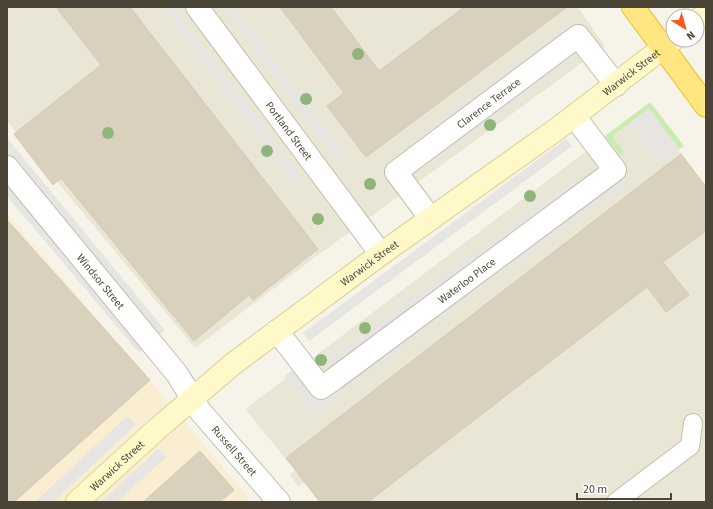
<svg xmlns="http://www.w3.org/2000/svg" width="713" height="509" viewBox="0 0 713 509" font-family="'Source Sans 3',sans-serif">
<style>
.residential{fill:#eae6d6}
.commercial{fill:#f9edd2}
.green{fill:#c9edae}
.parking{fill:#e7e5e1}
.building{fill:#d9d1bd;stroke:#d4caaf}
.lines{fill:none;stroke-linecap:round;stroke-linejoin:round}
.service-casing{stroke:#c2bdaa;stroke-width:20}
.minor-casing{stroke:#c2bdaa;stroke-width:24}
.secondary-casing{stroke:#dad094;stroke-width:24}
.trunk-casing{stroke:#ecbc2c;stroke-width:24}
.service{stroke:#fff;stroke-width:18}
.minor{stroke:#fff;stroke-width:22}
.secondary{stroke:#fff8c9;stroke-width:22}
.trunk{stroke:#ffe681;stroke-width:22}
.tree{fill:#90b57c}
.labels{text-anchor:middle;stroke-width:3;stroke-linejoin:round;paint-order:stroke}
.street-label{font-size:11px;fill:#4a4536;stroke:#fff}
</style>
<rect width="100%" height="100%" fill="#f6f3e9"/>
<path class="residential" d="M7,7H578L605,46L314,258L195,348L7,121Z
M646,106L706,187V502H320L304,482L298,486L290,475L295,470L245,409Z"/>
<path class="commercial" d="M7,214L150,381L252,502H7Z"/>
<path class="green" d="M650,102L684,146L679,149L649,109L612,136L624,152L620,155L605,136Z"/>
<path class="parking" d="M162,7H173L304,181L296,187Z
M223,7H234L343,152L335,158Z
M572,22L576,29L415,148L410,142Z
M576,46L582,53L430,164L425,157Z
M649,108L679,149L660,164L629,123Z
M7,138L165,330L157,336L7,153Z
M566,139L572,146L309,341L303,333Z
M619,176L627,187L606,202L603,199L522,259H518L457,304L456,308L313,414L284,376L292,370L315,402Z
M574,179L579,185L329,370L323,363Z
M12,187L146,347L139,353L7,196V191Z
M127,416L136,425L53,502H35Z
M158,449L166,457L117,502H101Z"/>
<path class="building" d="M56,7H130L318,249L253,300L249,295L194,341L61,178L53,185L14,134L101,65Z
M280,7H331L379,71L464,7H567L366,157L327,106L344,93Z
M681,154L706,187V231L663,262L689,295L666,312L647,287L368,502H320L286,458Z
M7,220L150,380L14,502H7Z
M200,451L234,490L220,502H143Z"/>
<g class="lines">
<g class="service-casing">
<path id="service" d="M616,502L690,446L693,423"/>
</g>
<g class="minor-casing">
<g id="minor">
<path id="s1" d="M197,7L381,254"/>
<path id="s2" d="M7,167L177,374L200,411L279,502"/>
<path id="s3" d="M431,219L396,172L578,36L616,85"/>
<path id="s4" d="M277,331L321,388L334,379L615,170L574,116"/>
</g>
</g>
<g class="secondary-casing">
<g id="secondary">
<path d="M697,21L706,14"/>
<path id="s5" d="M77,502L157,429L233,364L381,254L557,129L673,40"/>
</g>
</g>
<g class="trunk-casing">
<path id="trunk" d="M633,7L706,106"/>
</g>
<use href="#service" class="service"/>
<use href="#minor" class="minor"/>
<use href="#secondary" class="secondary"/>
<use href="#trunk" class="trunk"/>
</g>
<g class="tree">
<circle cx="358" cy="54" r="6"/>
<circle cx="306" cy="99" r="6"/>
<circle cx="490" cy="125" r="6"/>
<circle cx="108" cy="133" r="6"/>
<circle cx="267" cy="151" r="6"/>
<circle cx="370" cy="184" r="6"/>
<circle cx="530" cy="196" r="6"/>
<circle cx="318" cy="219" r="6"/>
<circle cx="365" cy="328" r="6"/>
<circle cx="321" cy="360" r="6"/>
</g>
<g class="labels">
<g class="street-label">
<text dy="4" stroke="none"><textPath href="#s5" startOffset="702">Warwick Street</textPath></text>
<text dy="4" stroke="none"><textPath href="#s3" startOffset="174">Clarence Terrace</textPath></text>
<text dy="4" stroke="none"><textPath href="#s1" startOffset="154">Portland Street</textPath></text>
<text dy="4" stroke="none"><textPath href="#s5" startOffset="378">Warwick Street</textPath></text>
<text dy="4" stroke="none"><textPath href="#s4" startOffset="253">Waterloo Place</textPath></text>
<text dy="4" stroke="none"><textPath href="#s2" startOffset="148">Windsor Street</textPath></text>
<text dy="4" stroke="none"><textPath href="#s2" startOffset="364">Russell Street</textPath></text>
<text dy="4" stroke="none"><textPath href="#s5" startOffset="54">Warwick Street</textPath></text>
</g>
</g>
<rect width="713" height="509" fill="none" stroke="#4a4536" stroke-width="16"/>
<g transform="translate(685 28) rotate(143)"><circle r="19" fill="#ffffff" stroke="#b7b5af"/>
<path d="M0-3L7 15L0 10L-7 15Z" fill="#ff5516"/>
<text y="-6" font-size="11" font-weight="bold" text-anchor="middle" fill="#4a4536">N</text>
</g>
<path d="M577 493v6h94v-6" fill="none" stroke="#4a4536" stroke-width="2"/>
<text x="583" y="493" font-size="12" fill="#4a4536" stroke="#ffffff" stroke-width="3" paint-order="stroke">20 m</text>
</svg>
